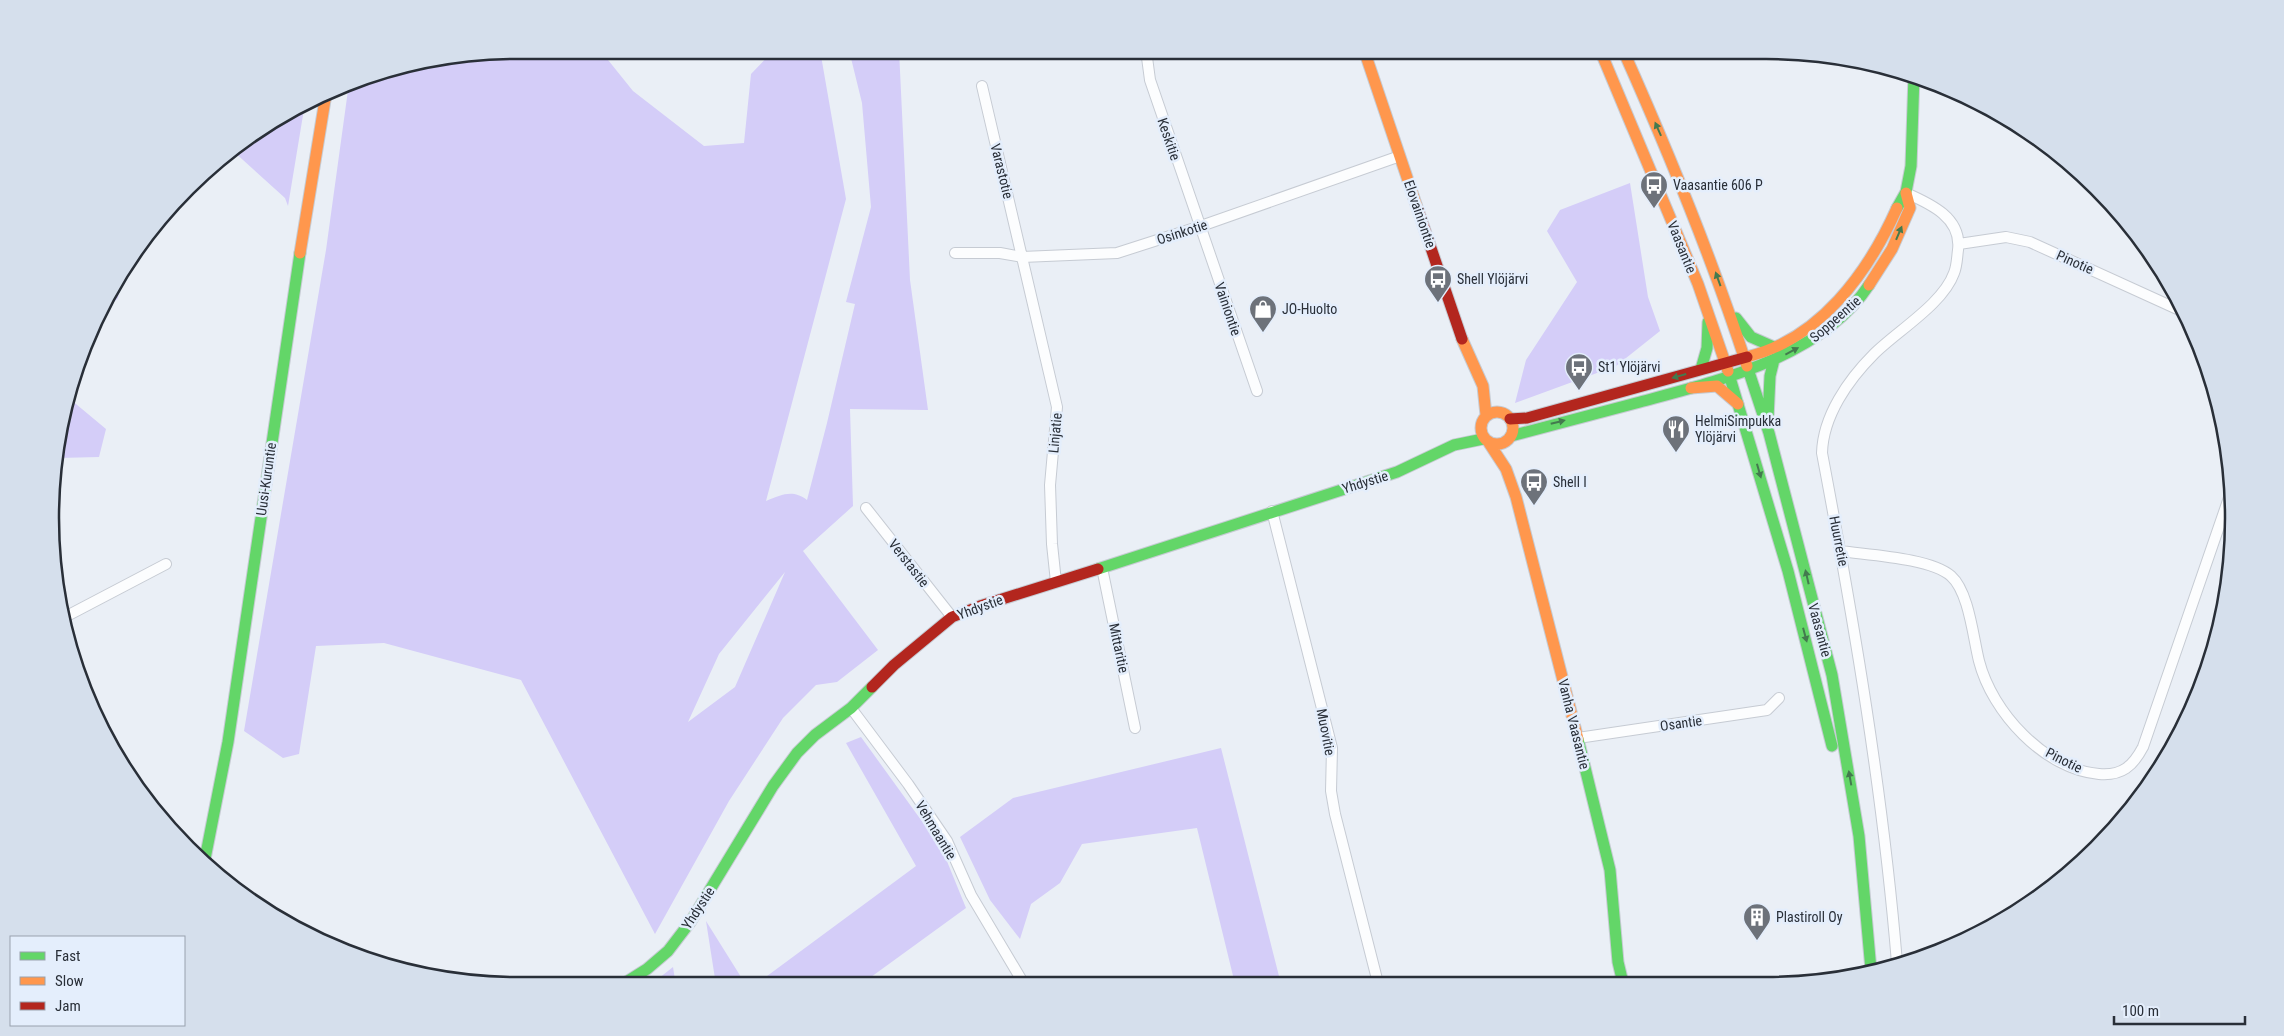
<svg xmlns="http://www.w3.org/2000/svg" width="2284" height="1036" viewBox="0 0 2284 1036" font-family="'Roboto Condensed',sans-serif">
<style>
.green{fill:#d4cdf8;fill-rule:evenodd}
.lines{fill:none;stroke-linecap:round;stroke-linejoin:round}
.street-casing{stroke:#c6cbd3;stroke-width:12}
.fast-casing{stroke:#c6cbd3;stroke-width:13}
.slow-casing{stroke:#c6cbd3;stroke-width:13}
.jam-casing{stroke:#c6cbd3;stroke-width:13}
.street{stroke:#fcfdfe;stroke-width:10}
.fast{stroke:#63d668;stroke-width:11}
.slow{stroke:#ff974d;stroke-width:11}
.jam{stroke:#b3261e;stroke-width:11}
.oneway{fill:#437a4e}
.labels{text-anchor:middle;stroke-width:5;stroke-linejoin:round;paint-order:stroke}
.street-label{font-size:14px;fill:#292f38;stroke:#e4eefc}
.poi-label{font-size:14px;fill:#292f38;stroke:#e4eefc;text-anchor:start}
.rim{fill:none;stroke:#292f38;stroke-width:2.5}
</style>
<rect width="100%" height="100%" fill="#eaeff6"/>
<path class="green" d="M518,50H600L633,91L704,146L744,143L751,74L772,52L820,50L846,199L766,501C782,495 792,489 807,500L827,423L855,304L846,302L871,207L862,103L849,50H899L910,280L928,410L850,409L853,506L803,551L878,650L837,682L816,685L783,718L729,801L655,934L521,680L384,643L316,646L299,754L283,758L244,731L326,250L349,83L367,75L501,53L512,56L513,51ZM785,572L735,687L688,722L719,654Z
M305,103L288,206L285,198L232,150L284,113Z
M1630,183L1648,297L1660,331L1616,366L1515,403L1526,360L1577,282L1547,231L1560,210Z
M122,272L118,298L115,301L109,293L113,284Z
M70,399L106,429L99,457L58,458L59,427Z
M861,737L942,849L966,908L860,985H755L916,866L846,743Z
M1221,748L1281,984H1235L1197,828L1082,844L1060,883L1031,904L1020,939L990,900L960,837L1013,798Z
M706,921L746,985H716Z
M673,967L676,986H649Z"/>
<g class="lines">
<g class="street-casing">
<path id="street" d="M1146,50L1150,80L1257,391
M982,86L1057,407L1050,485L1052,544L1056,582
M1959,244L2006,237L2030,242L2186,313
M955,253H1000L1022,257L1117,253L1201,226L1400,156
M866,508L952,617
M1272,511L1332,748L1331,791L1335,814L1378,983
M1841,551C1868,555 1931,558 1951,576C1969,592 1973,637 1979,661C1992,712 2044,769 2099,774C2122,776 2133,766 2143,747L2233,486
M1102,568L1135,728
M63,618L166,564
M851,708L908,784L947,841L971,895L1024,984
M1578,738L1767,710L1779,698
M1897,963C1883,792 1854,622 1822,453C1823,416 1848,380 1874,354C1897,331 1943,304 1954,273C1957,266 1957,257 1958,250C1962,218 1931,204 1906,193"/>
</g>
<g class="fast-casing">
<path id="fast" d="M1897,208L1906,192L1911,166L1914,75
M1736,318L1751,337L1776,348
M1747,366L1769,433L1832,675L1859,836L1871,970
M1701,369L1707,348L1708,322
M1728,371L1788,571L1832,746
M1768,419L1770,376L1774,360
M1511,436C1554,425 1597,413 1640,402C1718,381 1822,357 1869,285
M1098,569L1397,472L1454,445L1483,439
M1578,739L1610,870L1618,962L1623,983
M204,864L228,742L300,253
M620,986L647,969L668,951L691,921L773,786L797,753L815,735L851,708L872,687"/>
</g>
<g class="slow-casing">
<path id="slow" d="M1364,50L1418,210
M1600,50L1698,284L1728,371
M1623,50C1669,153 1712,258 1747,366
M300,253L326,94
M1869,285L1892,249L1910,208L1906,193
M1462,339L1483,386L1486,415
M1747,357C1820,339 1868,273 1897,208
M1691,388L1717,386L1738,404
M1481 428a16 16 0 1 1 32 0a16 16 0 1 1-32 0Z
M1489,443L1506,469L1516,497L1578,739"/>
</g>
<g class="jam-casing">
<path id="jam" d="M1418,210L1462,339
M1510,419L1527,418L1747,357
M872,687L894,665L952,617L980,606L1098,569"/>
</g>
<use href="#street" class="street"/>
<use href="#fast" class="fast"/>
<use href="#slow" class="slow"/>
<use href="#jam" class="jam"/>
</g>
<defs><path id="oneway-solid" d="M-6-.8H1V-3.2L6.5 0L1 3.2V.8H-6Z" transform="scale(1.25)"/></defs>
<g class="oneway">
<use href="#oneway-solid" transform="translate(1658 129) rotate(-114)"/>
<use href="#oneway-solid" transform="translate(1899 233) rotate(-67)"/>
<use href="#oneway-solid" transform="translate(1718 279) rotate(-110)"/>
<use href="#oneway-solid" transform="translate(1792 351) rotate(-28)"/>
<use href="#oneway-solid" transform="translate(1679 376) rotate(164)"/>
<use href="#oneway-solid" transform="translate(1558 422) rotate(-14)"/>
<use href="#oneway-solid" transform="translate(1759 471) rotate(74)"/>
<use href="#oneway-solid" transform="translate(1807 577) rotate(-103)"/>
<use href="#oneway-solid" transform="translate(1805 635) rotate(75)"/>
<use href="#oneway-solid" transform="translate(1850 778) rotate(-100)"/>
</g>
<defs>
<g id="bus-pin" transform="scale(1.4375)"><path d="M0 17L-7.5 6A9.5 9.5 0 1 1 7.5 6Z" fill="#6d727a" stroke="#e4eefc"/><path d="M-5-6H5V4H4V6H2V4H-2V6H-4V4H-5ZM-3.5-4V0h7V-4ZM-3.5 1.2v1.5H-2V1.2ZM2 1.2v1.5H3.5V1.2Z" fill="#fff"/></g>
<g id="shop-pin" transform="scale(1.4375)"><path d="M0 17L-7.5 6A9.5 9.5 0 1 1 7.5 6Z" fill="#6d727a" stroke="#e4eefc"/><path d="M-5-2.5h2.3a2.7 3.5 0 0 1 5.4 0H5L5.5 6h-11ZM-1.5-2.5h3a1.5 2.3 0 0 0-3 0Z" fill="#fff"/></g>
<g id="restaurant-pin" transform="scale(1.4375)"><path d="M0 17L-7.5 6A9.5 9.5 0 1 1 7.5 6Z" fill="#6d727a" stroke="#e4eefc"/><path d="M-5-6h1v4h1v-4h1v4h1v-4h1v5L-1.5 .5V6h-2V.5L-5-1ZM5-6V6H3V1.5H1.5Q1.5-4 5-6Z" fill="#fff"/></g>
<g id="building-pin" transform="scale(1.4375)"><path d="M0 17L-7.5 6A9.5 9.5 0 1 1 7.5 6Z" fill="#6d727a" stroke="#e4eefc"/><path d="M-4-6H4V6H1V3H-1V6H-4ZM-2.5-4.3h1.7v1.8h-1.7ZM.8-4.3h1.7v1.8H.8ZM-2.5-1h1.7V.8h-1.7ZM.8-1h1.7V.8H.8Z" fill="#fff"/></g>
</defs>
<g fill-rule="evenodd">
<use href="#bus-pin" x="1654" y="185"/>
<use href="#bus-pin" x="1438" y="279"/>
<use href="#shop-pin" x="1263" y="309"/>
<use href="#bus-pin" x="1579" y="367"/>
<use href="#restaurant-pin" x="1676" y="429"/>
<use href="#bus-pin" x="1534" y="482"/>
<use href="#building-pin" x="1757" y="917"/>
</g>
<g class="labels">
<g class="street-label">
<text transform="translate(1169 139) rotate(71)" y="5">Keskitie</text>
<text transform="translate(1002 171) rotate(76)" y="5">Varastotie</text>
<text transform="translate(1420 214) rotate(71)" y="5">Elovainiontie</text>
<text transform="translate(1182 232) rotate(-18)" y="5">Osinkotie</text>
<text transform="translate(1682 247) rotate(68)" y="5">Vaasantie</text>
<text transform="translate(2075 262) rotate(24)" y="5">Pinotie</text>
<text transform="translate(1228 309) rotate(71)" y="5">Vainiontie</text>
<text transform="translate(1835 319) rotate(-41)" y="5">Soppeentie</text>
<text transform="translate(1055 433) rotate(-85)" y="5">Linjatie</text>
<text transform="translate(266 479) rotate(-82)" y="5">Uusi-Kuruntie</text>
<text transform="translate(1365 482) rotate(-17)" y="5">Yhdystie</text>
<text transform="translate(1839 541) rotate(79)" y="5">Huurretie</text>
<text transform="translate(909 563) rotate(52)" y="5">Verstastie</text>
<text transform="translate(980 607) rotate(-20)" y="5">Yhdystie</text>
<text transform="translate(1820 630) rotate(75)" y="5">Vaasantie</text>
<text transform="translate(1119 648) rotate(78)" y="5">Mittaritie</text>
<text transform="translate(1681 723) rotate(-8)" y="5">Osantie</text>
<text transform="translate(1574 724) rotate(76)" y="5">Vanha Vaasantie</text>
<text transform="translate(1326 732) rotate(79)" y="5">Muovitie</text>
<text transform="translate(2064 760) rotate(27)" y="5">Pinotie</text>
<text transform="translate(936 830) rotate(59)" y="5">Vehmaantie</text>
<text transform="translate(698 908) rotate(-57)" y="5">Yhdystie</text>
</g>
<g class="poi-label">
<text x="1673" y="190">Vaasantie 606 P</text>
<text x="1457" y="284">Shell Ylöjärvi</text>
<text x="1282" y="314">JO-Huolto</text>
<text x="1598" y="372">St1 Ylöjärvi</text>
<text x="1695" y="426">HelmiSimpukka<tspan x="1695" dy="16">Ylöjärvi</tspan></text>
<text x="1553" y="487">Shell I</text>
<text x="1776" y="922">Plastiroll Oy</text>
</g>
</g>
<path d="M0 0H2284V1036H0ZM518 59H1766A459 459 0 0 1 2225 518V518A459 459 0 0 1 1766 977H518A459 459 0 0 1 59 518V518A459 459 0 0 1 518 59Z" fill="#d5dfec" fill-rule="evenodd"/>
<path class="rim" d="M518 59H1766A459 459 0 0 1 2225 518V518A459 459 0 0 1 1766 977H518A459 459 0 0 1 59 518V518A459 459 0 0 1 518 59Z"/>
<rect x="10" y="936" width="175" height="90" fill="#e4eefc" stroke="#99a2ae"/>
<rect x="20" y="952" width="25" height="8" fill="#63d668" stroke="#99a2ae"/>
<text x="55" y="961" font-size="15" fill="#292f38">Fast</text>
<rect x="20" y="977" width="25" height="8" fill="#ff974d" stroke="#99a2ae"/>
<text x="55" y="986" font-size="15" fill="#292f38">Slow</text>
<rect x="20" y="1002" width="25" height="8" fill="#b3261e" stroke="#99a2ae"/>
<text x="55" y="1011" font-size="15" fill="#292f38">Jam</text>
<path d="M2114 1016v8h131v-8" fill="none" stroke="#292f38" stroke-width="2.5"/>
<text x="2122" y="1016" font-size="15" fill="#292f38" stroke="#e4eefc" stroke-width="4" paint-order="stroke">100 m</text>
</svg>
